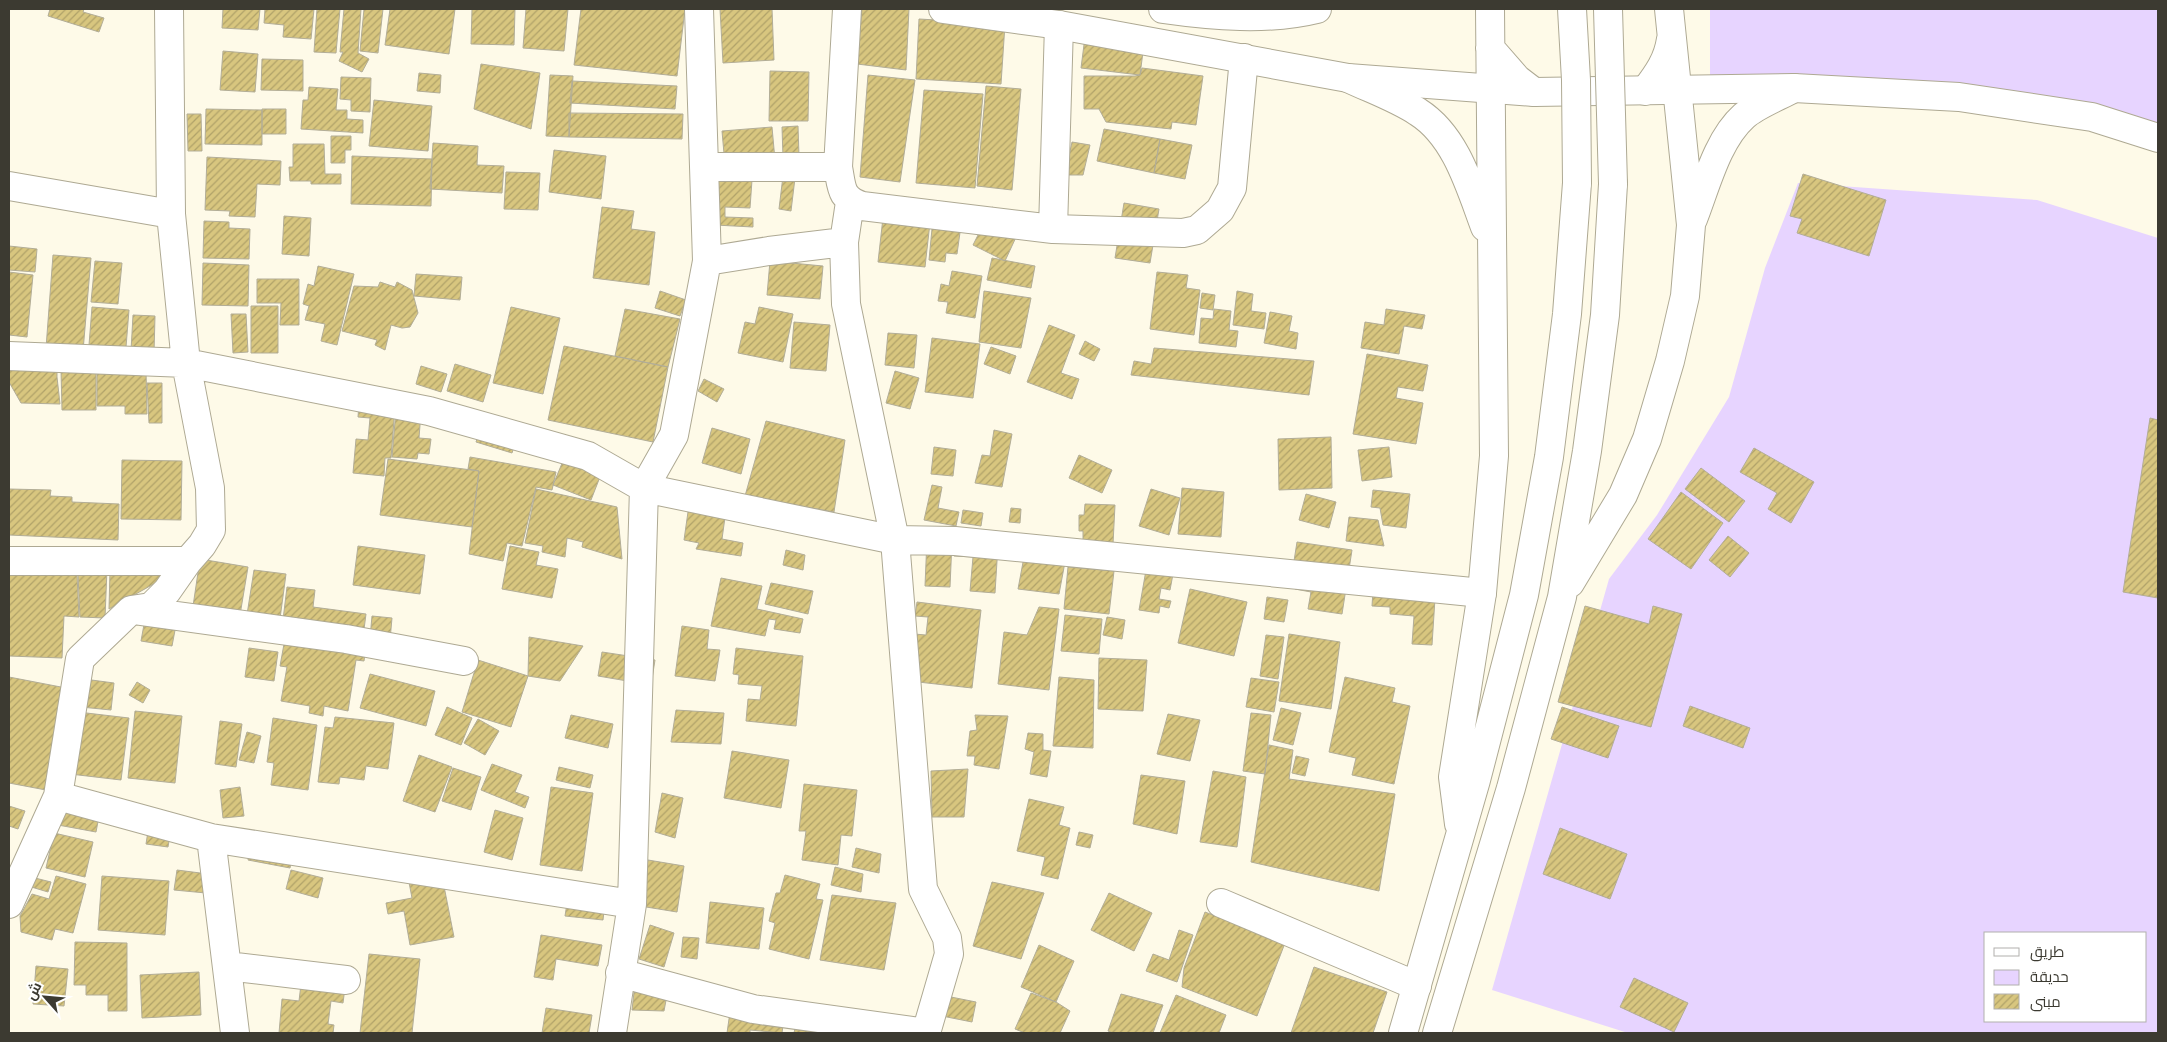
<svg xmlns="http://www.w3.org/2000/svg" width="2167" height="1042" viewBox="0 0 2167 1042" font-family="'Crimson Pro',Cairo,serif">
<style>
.green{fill:#e7d4ff;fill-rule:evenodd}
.building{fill:url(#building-hatch);stroke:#b2ad97}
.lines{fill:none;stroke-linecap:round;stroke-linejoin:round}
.street-casing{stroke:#aea993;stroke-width:30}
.secondary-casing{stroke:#aea993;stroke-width:30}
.primary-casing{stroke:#aea993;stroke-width:30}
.street{stroke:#fff;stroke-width:28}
.secondary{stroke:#fff;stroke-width:28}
.primary{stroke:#fff;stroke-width:28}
.primary-bridge-casing{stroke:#aea993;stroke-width:30;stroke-linecap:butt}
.primary-bridge{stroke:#fff;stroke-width:28}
</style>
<defs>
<pattern id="building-hatch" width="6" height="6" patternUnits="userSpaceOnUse" patternTransform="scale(1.25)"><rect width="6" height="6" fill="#d8c67f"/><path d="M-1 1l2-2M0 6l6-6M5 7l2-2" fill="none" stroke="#b0a269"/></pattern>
</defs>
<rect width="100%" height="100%" fill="#fefae8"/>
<path class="green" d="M1710,9H2158V126L1994,91L1894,79H1710Z
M1798,183L2037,200L2158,238V1033H1628L1492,990L1609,579L1657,515L1729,397L1765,268ZM1986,933H2146V1021H1986Z"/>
<path class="building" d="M50,9H84L83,12L104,18L99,32L48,16Z
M223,9H260L258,30L222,28Z
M265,9H314L311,39L283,37L284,25L264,23Z
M317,9H340L336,53L314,52Z
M344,9H361L358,53L369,59L362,72L339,61L343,52H340Z
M364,9H383L378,53L360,51Z
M390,9H455L449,54L385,45Z
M472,9H515L514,45L471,44Z
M526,9H568L564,51L523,48Z
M581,9H685L677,76L574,65Z
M720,9H772L774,60L723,63Z
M862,9H909L906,70L857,64Z
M919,19L1005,24L1001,84L916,79Z
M1085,37L1144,44L1140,75L1081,68Z
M223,51L258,54L255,92L220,90Z
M262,59L303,60V91L261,90Z
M481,64L540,73L531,129L474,109Z
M1142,68L1203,76L1196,125L1172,122L1171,129L1106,122L1099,109H1084V76H1135L1140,75Z
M770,71L809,72L808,121H769Z
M419,73L441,75L440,93L417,91Z
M550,75L573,76L569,137L546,136Z
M868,75L915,80L900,182L860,177Z
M341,77L371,78L370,112L351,111V100L340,99Z
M572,81L677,86L675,109L570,103Z
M986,86L1021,89L1012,190L977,186Z
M309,87L338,89L336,110H347V119L363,120V133L301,129L303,100H308Z
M924,90L983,94L975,188L916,183Z
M374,100L432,106L428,151L369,146Z
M206,109L262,110V145L205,144Z
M262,109H286V134H262Z
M569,113L683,114L682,139L569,137Z
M187,114H201L202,151H188Z
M798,126L799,156L783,157L782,127Z
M772,127L775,160L725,165L722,131Z
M1104,129L1160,139L1154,173L1097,161Z
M331,136H351V150H345V163H331Z
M1160,139L1192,145L1185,179L1154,173Z
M1072,142L1090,145L1083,175H1065Z
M433,143L478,146L477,165L504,166L502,193L430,189Z
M293,144H324L325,174H341V184H311V181H290L289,167H293Z
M554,150L606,156L601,199L549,192Z
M352,156L432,159L431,206L351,204Z
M207,157L281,161L280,185L257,184L255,217L229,216L230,211L205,210Z
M506,172L540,173L538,210L504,209Z
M1803,174L1886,200L1869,256L1797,233L1802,219L1790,216Z
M783,176L795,178L791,211L779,209Z
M718,179L752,180L750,208L725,207V217L753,218V227L715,225Z
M885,200L932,205L925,267L878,262Z
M1124,203L1159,209L1150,263L1115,258Z
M602,207L634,211L631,229L655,232L649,285L593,278Z
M992,207L1023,222L1005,261L973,245Z
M934,208L963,211L957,254L946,253L945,262L929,260Z
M284,216L311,218L309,256L282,254Z
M204,221L229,222V228L250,229L249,259L203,258Z
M9,246L37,249L35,272L9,270Z
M53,255L91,258L83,351L46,348Z
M992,258L1035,266L1031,288L987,280Z
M95,261L122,263L118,304L91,302Z
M770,261L823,266L820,299L767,295Z
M203,263L249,265L248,306L202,305Z
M318,266L354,274L337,345L321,341L325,324L305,320L309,306L303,304L308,284L314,286Z
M952,271L982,276L975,318L946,313L948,302L938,301L941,284L949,286Z
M9,272L33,275L27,337L9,335Z
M1157,272L1188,275L1186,288L1200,290L1194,335L1150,329Z
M416,274L462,277L460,300L414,296Z
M257,279H299V325H280L281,303H257Z
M380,282L395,287L397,282L412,290L418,313L410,327L402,328L391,325L385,350L375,345L377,340L342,331L354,286L378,287Z
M660,291L686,300L680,316L655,308Z
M984,291L1031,298L1021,348L979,342Z
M1237,291L1253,294L1251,311L1266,313L1264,329L1233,325Z
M1202,293L1215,295L1213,310L1200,308Z
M251,306H278V353H251Z
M92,307L129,310L126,347L89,345Z
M511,307L560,318L543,394L493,383Z
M759,307L793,314L783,362L738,353L745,322L755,324Z
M625,309L680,319L668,367L615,356Z
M1214,309L1231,311L1229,330L1238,331L1236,347L1199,343L1201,318L1213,319Z
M1386,309L1425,315L1422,329L1404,326L1399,354L1361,348L1365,322L1384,325Z
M1270,312L1292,316L1289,331L1298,333L1296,349L1264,343Z
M231,314H246L248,352L233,353Z
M133,315L155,316L154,353L131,351Z
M794,322L830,325L826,371L790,368Z
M1049,325L1075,335L1061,373L1079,379L1072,399L1027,382Z
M888,333L917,335L914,368L885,365Z
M932,338L980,344L973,398L925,392Z
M1085,341L1100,349L1094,361L1079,354Z
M564,346L668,367L653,442L548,420Z
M991,347L1016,356L1010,374L984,364Z
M1154,348L1314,361L1309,395L1131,375L1134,361L1151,364Z
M1367,354L1428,365L1423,391L1398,387L1396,398L1423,403L1416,444L1353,434Z
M9,359L57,362V377L60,404L21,403L9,382Z
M455,364L491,375L483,402L447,391Z
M421,366L447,374L441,392L416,384Z
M96,369V410H62L61,370Z
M146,371L147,414H125V406H97V372Z
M895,371L919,378L910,409L886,403Z
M704,379L724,389L717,402L698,391Z
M147,383H162V423H149Z
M359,404L395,407L391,458H385L384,476L353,473L356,439L368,440L370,418L358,417Z
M396,410L421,412L419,438L431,439L429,454L418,453L417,459L392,457Z
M2150,418L2158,420V598L2123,592Z
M766,421L845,440L834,512L745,496Z
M481,427L517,438L512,453L476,442Z
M712,428L750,439L741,474L702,463Z
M994,430L1012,434L1002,487L975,483L982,455L990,456Z
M1331,437L1332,488L1279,490L1278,439Z
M934,447L956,450L953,476L931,474Z
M1389,447L1392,477L1362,481L1358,450Z
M1754,448L1814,482L1791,523L1768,509L1777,493L1740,472Z
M568,449L605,464L591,500L553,485Z
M1079,455L1112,470L1102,493L1069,478Z
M470,457L556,472L552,490L536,487L522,546L507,543L503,561L469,554L479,471L468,469Z
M388,459L479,471L472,527L380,515Z
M122,460L182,461L181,520L121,519Z
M1701,468L1745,501L1729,522L1685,489Z
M932,485L942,487L938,508L959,512L956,526L924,520Z
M1182,488L1224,492L1221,537L1178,534Z
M9,489L51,490L50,496L72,497V502L119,504L118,540L9,535Z
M536,489L617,507L622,559L582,547L583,542L567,538L565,557L542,552L543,546L525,543Z
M1151,489L1180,498L1169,535L1139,526Z
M1373,490L1410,494L1406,528L1383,525L1380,508L1371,507Z
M1681,492L1723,523L1691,569L1648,539Z
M1306,494L1336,502L1329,528L1299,520Z
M1085,504L1115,505L1113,544L1083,543V531H1079V515H1084Z
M689,505L726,510L722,539L743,543L741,556L696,549L699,543L684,540Z
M1011,508L1021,509L1020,523L1009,522Z
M963,510L983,513L981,526L961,523Z
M1349,517L1378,520L1384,546L1346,541Z
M1728,536L1749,553L1730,577L1709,560Z
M927,539L952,541L950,587L925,586Z
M955,541L998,545L995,593L970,591L973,557L954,556Z
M1297,542L1352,550L1342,614L1308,609L1311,592L1295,589L1297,580H1291Z
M358,546L425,555L420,594L353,585Z
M510,546L539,552L536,565L558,569L552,598L502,589Z
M786,550L805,555L803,570L783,565Z
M1149,553L1176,558L1170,590L1161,588L1159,599L1171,601L1169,608L1160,606L1159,613L1139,610Z
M1024,557L1065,562L1059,594L1018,589Z
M200,559L248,567L239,621L192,613Z
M1068,567L1114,571L1109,614L1064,609Z
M107,569L105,618L80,617L78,575Z
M160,569L159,581L109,609L110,570Z
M254,570L286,574L279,626L246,621Z
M9,571L77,575L79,617L64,616L62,658L9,656Z
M1374,576L1436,583L1432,645L1412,644L1414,616L1390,614V607L1372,606Z
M721,578L762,586L757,609L803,619L800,633L774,629L776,620L769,619L765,636L711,626Z
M771,583L813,591L808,614L765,604Z
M287,587L315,590L313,607L366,614L363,637L282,628Z
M1190,589L1247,602L1234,656L1178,643Z
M1267,597L1288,600L1284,622L1264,619Z
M917,602L981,610L972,688L909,681L914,634L926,635L928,617L915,616Z
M1585,606L1649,624L1653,606L1682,614L1651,727L1558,702Z
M1039,607L1059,609L1049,690L998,684L1004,632L1027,635Z
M1065,615L1102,619L1099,654L1061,651Z
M372,616L392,618L390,640L370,638Z
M1107,617L1125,620L1122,639L1103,635Z
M145,619L176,625L172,646L141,641Z
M682,626L709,630L707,649L720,650L715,681L675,676Z
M286,633L366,647L364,661L356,660L348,711L324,706L323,716L309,713L310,706L281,701L287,667L280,666Z
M1289,634L1340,642L1331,709L1279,701Z
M1266,635L1284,637L1278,679L1260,676Z
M529,637L583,646L560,681L528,676Z
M249,648L278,652L274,681L245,677Z
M736,648L803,656L796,726L746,721L748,699L760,700L762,686L738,684L739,675L733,674Z
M602,652L655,660L651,685L598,676Z
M1099,658L1147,660L1143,711L1098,709Z
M478,660L528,676L511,727L462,712Z
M370,674L435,691L426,726L360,708Z
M9,677L66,688L46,790L9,783Z
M1059,677L1094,680L1093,748L1053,746Z
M1345,677L1395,688L1392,702L1410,706L1394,784L1352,775L1356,758L1329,752Z
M1251,678L1279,682L1274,712L1246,707Z
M84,679L114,683L111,710L81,707Z
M137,682L150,690L143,703L129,695Z
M1690,706L1750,728L1743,748L1683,726Z
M447,707L472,718L461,745L435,735Z
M1562,707L1619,726L1608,758L1551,739Z
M1281,708L1301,713L1293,745L1273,740Z
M676,710L724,713L721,744L671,742Z
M135,711L182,716L175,783L128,778Z
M78,712L129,718L121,780L70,774Z
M1251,713L1271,715L1265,774L1243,771Z
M1168,714L1200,720L1190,761L1157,754Z
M571,715L613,724L608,748L565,738Z
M975,715L1008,716L999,769L974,765L975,756H967L970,731L977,730Z
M335,717L394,723L388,769L366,766L364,780L340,777L339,784L318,782L325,727L333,728Z
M273,718L317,725L308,790L271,785L274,763L267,762Z
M478,719L499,731L485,755L464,743Z
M220,721L242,724L236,767L215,764Z
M247,732L261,736L254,763L239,760Z
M1028,733L1043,734V750L1051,751L1047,777L1030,774L1034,752L1025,749Z
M1269,745L1293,750L1289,779L1395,794L1379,891L1251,862Z
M732,751L789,760L781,808L724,798Z
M419,755L452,767L435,812L403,801Z
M1296,756L1309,759L1305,776L1292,773Z
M492,764L522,775L515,792L529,797L525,808L481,790Z
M559,767L593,775L590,788L556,780Z
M453,768L481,777L471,810L442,801Z
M968,769L964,817H932L931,771Z
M1213,771L1246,777L1237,847L1200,842Z
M1141,775L1185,781L1177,834L1133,824Z
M804,784L857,790L852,836L841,835L838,865L802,860L806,831H799Z
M240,787L244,816L223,818L220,790Z
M551,787L593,793L582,871L540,865Z
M662,793L683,798L675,838L655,832Z
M1029,799L1064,807L1059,825L1070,828L1058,879L1041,875L1045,857L1017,851Z
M62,805L100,811L96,832L58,825Z
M9,806L25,811L18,829L9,826Z
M495,810L523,818L512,860L484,852Z
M149,825L171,829L168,847L146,844Z
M1560,828L1627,854L1610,899L1543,874Z
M1079,832L1093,835L1090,848L1076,845Z
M54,833L93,842L85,877L46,868Z
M252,841L294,849L290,868L248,860Z
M856,848L881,854L879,873L852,867Z
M648,860L684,866L677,912L640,906Z
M835,867L863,874L861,892L831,885Z
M177,870L208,874L206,893L174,890Z
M291,870L323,878L318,898L286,889Z
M441,871L454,937L410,945L404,911L388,914L386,903L412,898L408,877Z
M785,875L820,884L816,899L823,900L809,959L769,949L775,923L769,921L776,893H780Z
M56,876L86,884L73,933L55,929L52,940L21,932L20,916L32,894L49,899Z
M102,876L169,881L165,935L98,930Z
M31,877L51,882L48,892L28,886Z
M992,882L1044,893L1021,959L973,946Z
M1109,893L1152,913L1134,951L1091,930Z
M832,895L896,903L884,970L820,960Z
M568,897L605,902L603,920L565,916Z
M710,902L764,908L759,949L706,943Z
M1205,912L1285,943L1257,1016L1182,987L1184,968Z
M650,925L674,933L664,967L639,959Z
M1179,930L1193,935L1177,982L1146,971L1153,954L1169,960Z
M541,935L602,945L598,966L556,959L553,980L534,977Z
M683,937L699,938L697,959L681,957Z
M75,942L127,943V1011H108V995H86V985H74Z
M1039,945L1074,961L1056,1002L1021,987Z
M369,954L420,959L412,1033H360Z
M36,966L68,969L64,1006L33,1004Z
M1314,967L1387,992L1373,1033H1291Z
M199,972L201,1015L142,1018L140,975Z
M302,976L346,980L343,1003L331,1001L328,1024L334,1025L333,1033H279L282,999L299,1001Z
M1634,978L1688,1003L1674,1032L1620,1007Z
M634,992L667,995L664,1011L632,1010Z
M1031,993L1056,1002L1070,1011L1060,1033H1025L1015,1029Z
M1121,994L1163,1005L1153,1033H1113L1108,1031Z
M1176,995L1226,1015L1219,1033H1160Z
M946,996L976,1002L972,1022L942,1016Z
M786,1003L782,1033L750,1030V1033H727L730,1012Z
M546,1008L592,1015L589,1033H542Z
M797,1019L823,1022L822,1033H794Z"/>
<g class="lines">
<g class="street-casing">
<path id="street" d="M847,9L838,167C842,188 840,198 862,206L1053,229L1183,233L1197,230L1220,210L1232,188L1244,58
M705,167H838
M9,186L171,214
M850,202L844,242L846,304L895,540L923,889L947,938L949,954L926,1033
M1053,229L1059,25
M707,261L769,251L844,242
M9,356L186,363L429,411L588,456L644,488L895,540L955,541L1482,593
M9,561H188
M133,610L346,639L464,661
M58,796L211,838L632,904
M211,838L235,1033
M1221,903L1417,986
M9,904L58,796L80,659L131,610L151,607L167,591L188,561L202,545L211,530L210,488L186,363L171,214L169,9
M227,966L346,980
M620,973L753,1009L927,1033
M612,1033L632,904L644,488L674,435L707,261L699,9"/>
</g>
<g class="secondary-casing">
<path id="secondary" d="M943,9L1059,25L1348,78L1534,92L1794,88L1959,97L2092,117L2158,138
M1163,9C1212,16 1269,21 1317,9"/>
</g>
<g class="primary-casing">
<path id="primary" d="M1490,48L1517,79L1534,92
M1348,78C1371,89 1397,98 1418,112C1456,136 1470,187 1485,227
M1645,91C1658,74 1668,60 1671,39
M1693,219C1706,186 1717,140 1744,116C1756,105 1780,96 1794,88
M1570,583L1623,495L1647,439L1670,361L1685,296L1691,225L1669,9
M1459,824L1453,777L1482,593L1494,456L1490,9
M1403,1033L1476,780L1524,595L1549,457L1567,314L1577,183
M1437,1033L1511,788L1562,597L1587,451L1605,315L1613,184"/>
</g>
<use href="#street" class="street"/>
<use href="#secondary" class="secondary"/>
<use href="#primary" class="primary"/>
<g class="primary-bridge-casing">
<path id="primary-bridge" d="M1572,9L1576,80L1577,183
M1608,9L1613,184"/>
</g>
<use href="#primary-bridge" class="primary-bridge"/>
</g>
<rect width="2167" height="1042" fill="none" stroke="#3c3a31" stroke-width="20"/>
<rect x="1984" y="932" width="162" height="90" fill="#ffffff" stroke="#b1b0ad"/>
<rect x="1994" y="948" width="25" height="8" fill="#ffffff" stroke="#b1b0ad"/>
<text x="2030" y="957" font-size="15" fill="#3c3a31">طريق</text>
<rect x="1994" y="970" width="25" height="15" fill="#e7d4ff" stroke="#b1b0ad"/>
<text x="2030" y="982" font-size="15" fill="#3c3a31">حديقة</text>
<rect x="1994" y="994" width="25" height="15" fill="url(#building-hatch)" stroke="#b1b0ad"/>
<text x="2030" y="1007" font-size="15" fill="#3c3a31">مبنى</text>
<g transform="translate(45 997) rotate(297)" stroke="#ffffff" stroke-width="4" paint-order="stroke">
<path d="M0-4L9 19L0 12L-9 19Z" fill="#3c3a31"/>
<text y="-8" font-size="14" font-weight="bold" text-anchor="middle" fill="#3c3a31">ش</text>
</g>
</svg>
